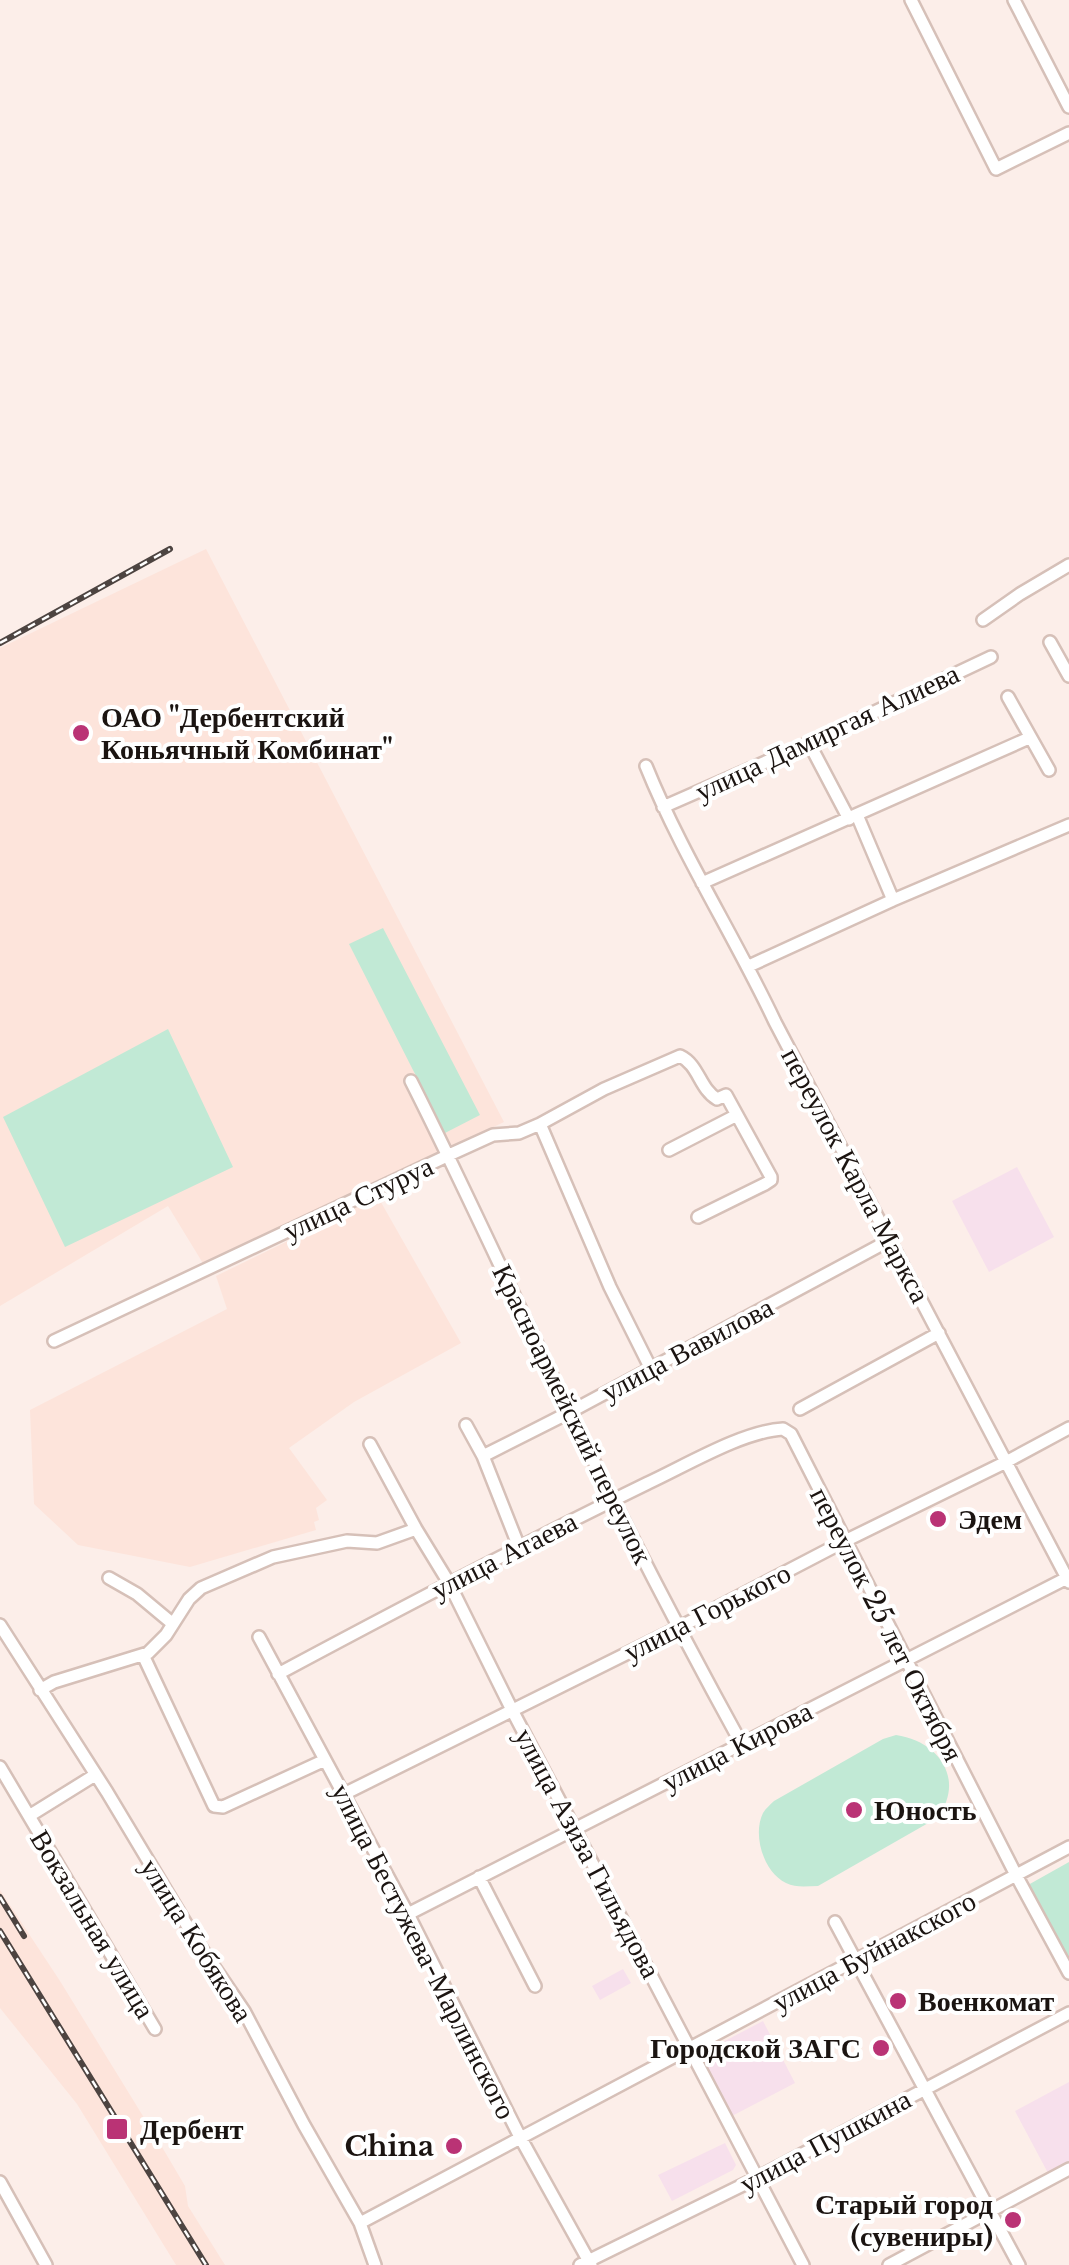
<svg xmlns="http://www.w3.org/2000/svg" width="1069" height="2265" viewBox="0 0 1069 2265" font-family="'Libre Baskerville',serif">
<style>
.built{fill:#fde4db}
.education{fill:#f7e0ec}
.green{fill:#c1e9d5}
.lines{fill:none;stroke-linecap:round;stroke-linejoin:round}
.minor-casing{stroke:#d6c0b8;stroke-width:16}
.minor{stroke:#fff;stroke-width:11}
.rail-casing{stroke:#4d4441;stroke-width:6}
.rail{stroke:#fff;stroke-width:2.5;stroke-dasharray:8;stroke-linecap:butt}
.poi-dot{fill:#ba3375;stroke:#fff;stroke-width:4}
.labels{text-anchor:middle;stroke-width:8;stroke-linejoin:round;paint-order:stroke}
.poi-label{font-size:28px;font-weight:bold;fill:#1b1411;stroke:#fff;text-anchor:start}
.street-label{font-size:28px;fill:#1b1411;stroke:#fff}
</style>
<rect width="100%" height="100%" fill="#fceee9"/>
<path class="built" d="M206,549L504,1122L204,1265L168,1206L0,1306V648Z
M378,1197L461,1343L354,1402L289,1448L327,1500L316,1508L319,1520L314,1522L316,1530L190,1567L78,1545L34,1504L30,1410L227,1309L216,1276Z
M0,1890L60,1981L162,2147L185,2186L188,2206L225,2265H176L77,2104L0,2008Z"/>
<path class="education" d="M1017,1167L1054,1237L989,1272L952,1201Z
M623,1969L631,1983L600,2000L592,1986Z
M763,2021L795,2083L730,2117L698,2055Z
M1069,2082V2162L1048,2173L1015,2111Z
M725,2143L736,2165L733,2170L672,2201L658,2175Z"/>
<path class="green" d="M383,928L480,1115L445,1133L349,944Z
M168,1029L233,1167L65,1247L3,1117Z
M896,1735C939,1741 966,1780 937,1818L818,1886C807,1886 796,1888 786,1883C764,1873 752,1835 763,1813C766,1808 770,1805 774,1801L883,1739Z
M1069,1862V1959L1028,1885Z"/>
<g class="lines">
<g class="minor-casing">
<path id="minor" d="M911,0L996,169L1069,133
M1014,0L1069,107
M983,620L1020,594L1069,565
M1050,642L1069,676
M1008,697L1049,770
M809,743L849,819
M646,766C682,855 734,935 775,1022L1069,1582
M663,807L809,743L991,657
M857,815L893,900
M702,883L1029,738
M749,966L893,900L1069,825
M411,1081C466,1190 516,1301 569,1411C624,1523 681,1634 741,1743
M540,1124L610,1287L651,1369
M669,1150L737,1115
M54,1341L449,1155L493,1135L519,1133L540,1124L604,1089L680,1056C699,1065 699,1088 717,1099L726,1095L771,1177V1180L765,1184L698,1217
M800,1409L939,1333
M466,1425L483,1456L519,1547
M370,1444L416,1529L449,1583L512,1710L803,2265
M483,1456L570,1412L890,1240
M109,1578L137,1594L173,1624
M0,1625L107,1792L197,1942L244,2011L304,2125L360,2223L375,2265
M259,1637L408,1914L520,2137L591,2265
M143,1655L214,1806L223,1807L325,1760
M278,1674C401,1608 523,1544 648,1483C685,1466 743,1431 783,1429L791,1434L1016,1875L1069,1973
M40,1690L54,1682L148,1653L166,1635L189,1599L201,1588L273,1557L347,1541L377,1543L416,1529
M0,1767L155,2029
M344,1794L678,1628L845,1541L1006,1462L1069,1428
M29,1816L95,1775
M479,1877L535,1986
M408,1914L1067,1578
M835,1922L1019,2265
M0,2182L46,2265
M360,2223L1069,1847
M580,2265L757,2178L1069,2013
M889,2265L1069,2169"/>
</g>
<use href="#minor" class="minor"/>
<g class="rail-casing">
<path id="rail" d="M0,643L170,549
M0,1897L24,1936
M0,1931L206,2265"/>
</g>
<use href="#rail" class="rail"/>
</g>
<g class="poi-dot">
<circle cx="81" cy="733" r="10"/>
<circle cx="938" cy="1519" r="10"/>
<circle cx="854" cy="1810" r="10"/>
<circle cx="898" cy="2001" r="10"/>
<circle cx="881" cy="2048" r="10"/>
<rect x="105" y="2117" width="24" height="24" rx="5"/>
<circle cx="454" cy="2146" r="10"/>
<circle cx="1013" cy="2220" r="10"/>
</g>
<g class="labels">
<g class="poi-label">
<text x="101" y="727">ОАО "Дербентский<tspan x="101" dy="32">Коньячный Комбинат"</tspan></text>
<text x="958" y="1529">Эдем</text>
<text x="874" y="1820">Юность</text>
<text x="918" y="2011">Военкомат</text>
<text x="861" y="2058" text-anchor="end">Городской ЗАГС</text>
<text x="140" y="2139">Дербент</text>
<text x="434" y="2156" text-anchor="end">China</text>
<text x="993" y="2214" text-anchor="end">Старый город<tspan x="993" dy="32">(сувениры)</tspan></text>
</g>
<g class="street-label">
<text transform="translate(827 732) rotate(-25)" y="10">улица Дамиргая Алиева</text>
<text transform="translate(856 1175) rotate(62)" y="10">переулок Карла Маркса</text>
<text transform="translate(358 1198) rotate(-25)" y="10">улица Стуруа</text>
<text transform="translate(687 1349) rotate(-28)" y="10">улица Вавилова</text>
<text transform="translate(573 1414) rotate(64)" y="10">Красноармейский переулок</text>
<text transform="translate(504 1555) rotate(-27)" y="10">улица Атаева</text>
<text transform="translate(707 1612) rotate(-27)" y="10">улица Горького</text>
<text transform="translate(887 1624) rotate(63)" y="10">переулок 25 лет Октября</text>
<text transform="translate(737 1746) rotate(-27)" y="10">улица Кирова</text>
<text transform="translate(588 1853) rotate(62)" y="10">улица Азиза Гильядова</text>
<text transform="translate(93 1924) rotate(59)" y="10">Вокзальная улица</text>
<text transform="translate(197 1940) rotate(58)" y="10">улица Кобякова</text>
<text transform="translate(424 1951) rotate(63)" y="10">улица Бестужева-Марлинского</text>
<text transform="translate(874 1951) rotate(-28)" y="10">улица Буйнакского</text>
<text transform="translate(825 2141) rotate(-28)" y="10">улица Пушкина</text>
</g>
</g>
</svg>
